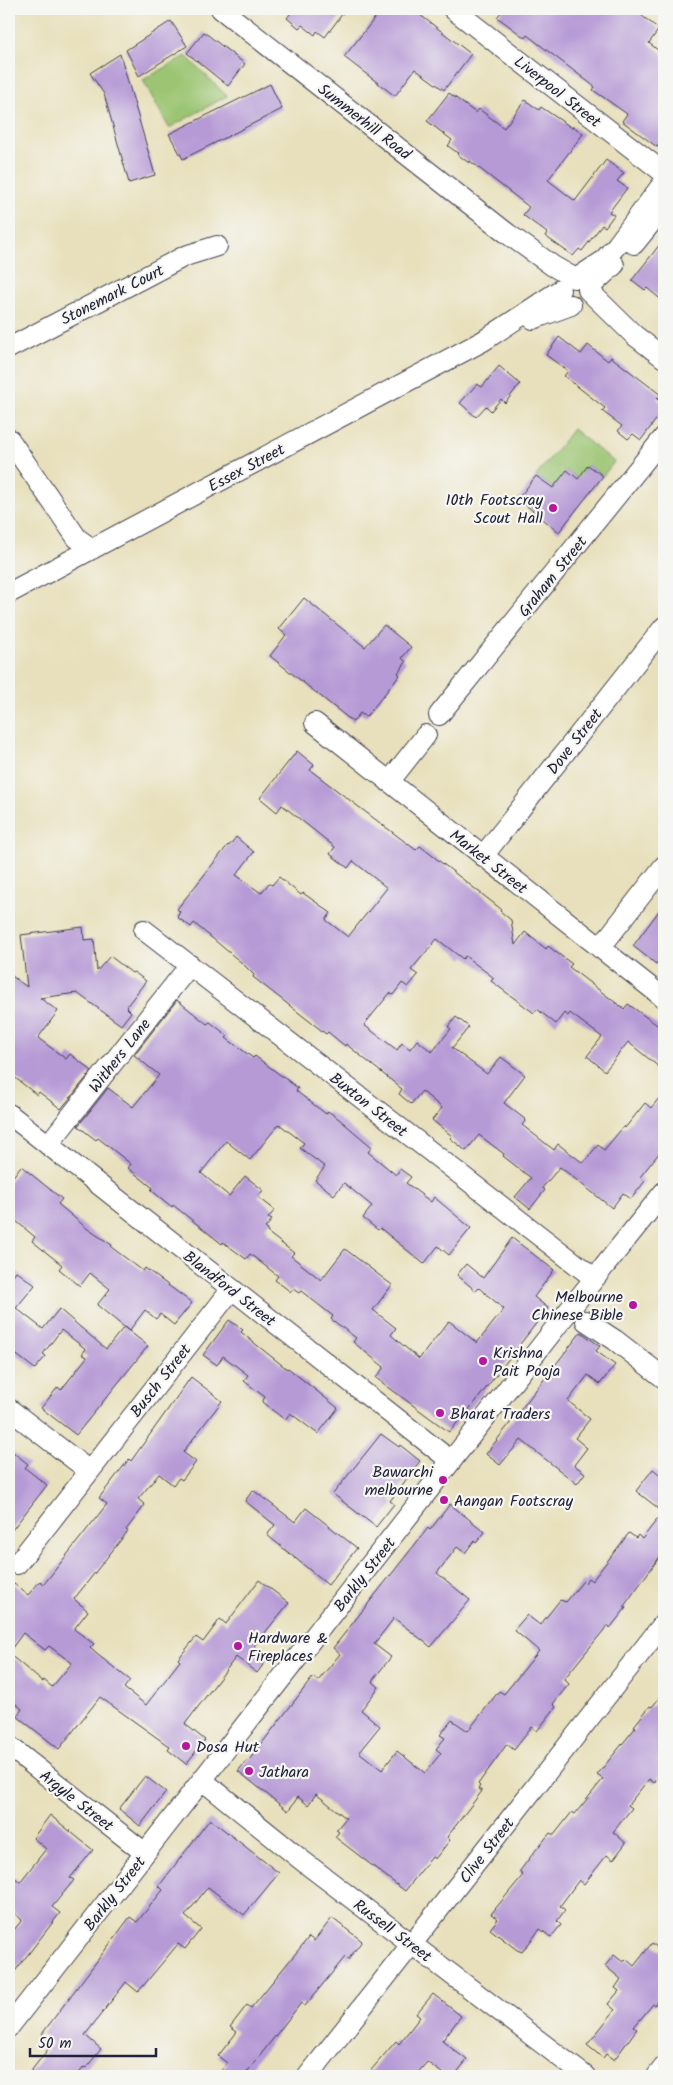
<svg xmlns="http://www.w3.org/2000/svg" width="673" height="2085" viewBox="0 0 673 2085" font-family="Kalam,sans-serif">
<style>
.green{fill:#9bc572;stroke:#5e7456}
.building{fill:#b69ad6}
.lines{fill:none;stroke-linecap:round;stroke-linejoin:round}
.minor-casing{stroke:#403e4e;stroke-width:22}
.minor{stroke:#fff;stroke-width:20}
.poi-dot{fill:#b5179e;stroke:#f6f6f2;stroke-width:2}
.labels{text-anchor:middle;stroke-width:4.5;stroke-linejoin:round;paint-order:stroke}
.street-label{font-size:16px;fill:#22223b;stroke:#f6f6f2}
.poi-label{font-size:16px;fill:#22223b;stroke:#f6f6f2;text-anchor:start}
</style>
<rect width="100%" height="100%" fill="#f6f6f2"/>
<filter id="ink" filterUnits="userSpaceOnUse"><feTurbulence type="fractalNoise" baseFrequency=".02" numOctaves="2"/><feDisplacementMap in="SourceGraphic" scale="10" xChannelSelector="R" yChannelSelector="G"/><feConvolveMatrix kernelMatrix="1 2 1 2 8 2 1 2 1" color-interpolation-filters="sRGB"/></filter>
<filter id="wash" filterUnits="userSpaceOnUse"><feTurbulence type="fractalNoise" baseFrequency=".0096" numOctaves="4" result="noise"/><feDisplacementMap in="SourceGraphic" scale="20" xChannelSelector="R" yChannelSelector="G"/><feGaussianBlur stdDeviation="1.12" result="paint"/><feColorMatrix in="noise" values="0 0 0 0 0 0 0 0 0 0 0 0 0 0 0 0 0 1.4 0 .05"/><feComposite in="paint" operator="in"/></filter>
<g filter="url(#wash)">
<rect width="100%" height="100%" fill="#e8e0bc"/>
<path class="green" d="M186,56L227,96L169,128L143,80Z
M573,429L614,462L603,476L588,465L582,473L597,484L592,490L567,470L553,488L536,476Z"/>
<g id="blocks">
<path class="building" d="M294,9H346L325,37L317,31L315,35L302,25L299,28L287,18Z
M382,9H405L412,14L415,11L471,54L444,90L415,69L395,96L344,57Z
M504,9H633L659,29L649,43L664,55V137L657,147L622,121L627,114L593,90L595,87L527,35L525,38L497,17Z
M171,21L187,46L139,76L126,50Z
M204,32L245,64L228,86L187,53Z
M120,54L155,175L129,183L104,94L90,73Z
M270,84L282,109L183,159L169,134Z
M449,93L476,113L479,109L504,128L525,100L539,110L541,107L572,128L573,126L583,134L548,180L575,201L606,160L624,173L617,181L627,188L609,212L614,215L605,227L602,225L582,251L579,249L573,256L545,236L547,233L523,215L529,207L470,161L469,163L457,154L458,153L448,146L452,140L427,121Z
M664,239V302L647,288L645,290L632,280Z
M559,337L581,354L588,345L608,361L611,357L661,395L657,399L664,405V409L641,440L633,434L628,439L618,431L622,426L602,411L605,408L564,376L568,371L546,355Z
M499,366L520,384L505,403L501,399L491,411L486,406L476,417L460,403L477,384L482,387Z
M588,465L603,476L559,532L518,499L536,476L553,488L567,470L578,479Z
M304,598L365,647L384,625L411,647L402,658L406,662L398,673L400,675L366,717L360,713L353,722L270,656L286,635L279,629Z
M297,751L314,765L310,770L339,792L416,850L420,846L501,909L500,911L511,920L515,945L525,932L546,949L548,946L572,964L569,967L624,1009L628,1004L664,1030V1071L628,1042L605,1071L587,1056L602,1037L570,1013L568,1016L564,1013L556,1024L537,1009L534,1013L491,981L494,978L465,956L463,959L437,939L411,970L418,975L408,987L402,983L393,995L390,993L364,1025L397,1050L402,1043L410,1049L417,1040L432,1052L451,1029L448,1027L456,1017L469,1027L452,1048L487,1074L501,1057L525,1075L504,1103L526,1120L522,1125L554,1150L558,1144L583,1163L598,1145L604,1150L624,1126L625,1128L645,1103L651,1108L664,1092V1147L640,1177L645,1181L631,1199L623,1193L612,1208L560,1167L542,1188L545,1190L530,1209L515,1197L531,1178L503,1156L504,1154L479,1135L466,1151L450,1138L452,1136L432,1120L442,1108L422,1091L411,1104L399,1094L402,1089L346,1044L345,1046L328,1032L326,1034L253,977L254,975L243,964L194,923L191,927L177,917L180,912L177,909L228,845L229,846L236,837L254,852L236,875L261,893L269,883L272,885L279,877L301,895L303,893L331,913L326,920L348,937L387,888L353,861L348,868L330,854L335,847L282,805L277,812L260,798Z
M664,904V954L656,964L633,946Z
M83,927L84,940L94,939L97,971L110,956L132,973L134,972L146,981L126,1007L131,1012L121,1025L77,993L40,998L58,1011L38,1038L66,1059L70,1054L92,1071L61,1109L39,1092L37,1095L9,1073V974L27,987L21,935Z
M177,1000L207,1024L210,1022L228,1036L226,1038L253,1058L255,1056L283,1077L298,1088L296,1091L326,1114L328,1111L339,1119L372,1147L368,1152L396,1175L400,1169L411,1177L406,1183L431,1202L434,1197L471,1228L449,1255L438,1246L424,1264L380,1228L378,1230L363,1218L372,1206L344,1183L334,1195L315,1180L325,1167L300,1148L304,1143L279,1124L250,1160L226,1141L201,1173L229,1196L245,1176L263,1190L258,1197L275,1210L268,1218L272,1220L265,1228L268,1230L267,1232L294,1253L291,1256L321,1280L345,1249L392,1285L373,1310L396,1328L391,1335L419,1359L449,1321L477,1343L504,1309L479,1288L476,1291L457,1275L466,1264L483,1278L512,1238L554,1270L534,1297L548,1308L473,1405L449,1432L376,1378L384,1367L353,1342L356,1338L331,1319L333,1316L301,1291L299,1293L293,1289L291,1292L275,1280L278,1276L250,1254L246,1259L223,1242L222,1244L173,1205L172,1207L151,1190L153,1188L128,1168L131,1164L98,1138L96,1140L78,1126L108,1088L133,1107L159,1075L134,1055Z
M21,1166L62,1199L58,1204L89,1230L112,1245L111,1247L143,1271L145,1268L192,1303L174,1325L160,1314L156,1319L145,1310L129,1331L97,1305L110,1289L90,1273L80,1286L59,1269L62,1265L32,1241L35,1237L9,1215V1182Z
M16,1271L35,1285L16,1308L43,1329L59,1309L106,1349L124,1327L148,1346L76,1435L41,1408L58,1387L61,1390L87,1357L82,1354L86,1349L61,1330L43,1354L46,1356L35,1369L9,1349V1281Z
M229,1320L243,1330L241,1332L253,1342L287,1369L288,1368L338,1408L318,1434L290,1413L285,1420L262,1402L265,1397L244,1381L248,1375L223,1356L217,1365L203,1355Z
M581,1332L600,1346L596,1351L615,1365L600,1384L588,1375L568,1401L590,1419L575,1438L587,1448L574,1465L585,1473L577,1484L521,1440L500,1465L486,1454Z
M191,1377L222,1401L183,1452L196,1462L182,1480L179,1478L173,1485L159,1474L138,1499L145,1505L126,1530L128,1531L74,1599L88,1611L74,1629L94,1644L90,1648L98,1655L130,1680L124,1688L146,1705L180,1661L178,1659L196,1637L203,1642L220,1619L226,1624L259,1580L289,1603L254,1646L268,1658L257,1673L236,1657L185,1724L205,1740L186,1764L168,1750L170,1747L100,1697L59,1749L17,1716L22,1709L9,1698V1654L43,1682L44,1680L52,1687L72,1663L49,1646L45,1650L23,1633L9,1652V1580L28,1595L40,1581L44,1584L107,1504L99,1498L129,1459L131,1461Z
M381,1434L399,1447L400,1445L420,1461L390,1501L394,1504L376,1527L333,1494Z
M9,1449L28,1464L25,1468L47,1485L9,1534Z
M653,1469L664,1478V1551L624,1606L626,1608L610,1628L608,1625L564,1679L569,1684L553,1704L556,1707L537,1731L532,1727L514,1750L507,1744L478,1784L480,1786L478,1789L482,1791L447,1837L450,1840L435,1859L432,1857L405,1891L335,1837L339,1832L336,1830L346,1818L316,1794L308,1805L298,1797L288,1811L238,1771L248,1759L249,1760L313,1677L318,1681L340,1654L333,1648L428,1528L430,1530L450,1504L485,1532L476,1543L474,1541L465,1553L457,1547L437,1573L470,1600L431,1647L394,1618L374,1644L391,1657L372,1681L379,1687L361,1710L380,1726L359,1752L382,1770L397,1751L425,1773L441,1753L436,1749L445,1738L440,1735L452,1720L468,1731L499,1691L504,1694L539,1651L514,1630L527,1615L540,1625L560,1600L566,1602L583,1581L585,1583L588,1578L592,1581L629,1533L636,1538L638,1535L642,1539L663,1512L636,1491Z
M253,1490L295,1522L306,1508L357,1548L328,1585L267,1535L275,1525L245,1501Z
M664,1692V1776H659L654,1783L649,1779L628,1805L632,1808L613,1832L626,1843L613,1860L607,1855L584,1884L579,1880L560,1906L565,1910L557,1921L561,1925L551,1937L540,1929L522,1952L517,1950L490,1929L498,1919L491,1914L523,1875L519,1872L535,1851L550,1833L554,1835L572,1812L575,1814L603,1779L597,1775L636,1727L634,1726L650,1706L652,1707Z
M145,1776L166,1792L140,1826L119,1809Z
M50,1815L93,1850L70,1878L74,1880L52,1907L60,1913L9,1979V1936L22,1920L9,1908V1873L20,1882L46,1849L33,1838Z
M210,1819L279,1873L244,1915L208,1887L185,1916L201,1929L185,1949L178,1944L138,1992L126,1982L85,2035L101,2049L86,2068L84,2067L77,2076H27L53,2043L42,2034L130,1917L137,1922L163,1890L159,1886Z
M332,1918L362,1941L348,1960L345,1957L305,2006L301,2003L244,2076H217L227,2063L218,2056L237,2032L230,2027L247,2005L251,2008L309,1937L314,1941Z
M652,1943L664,1953V1993L655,2005L653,2004L634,2027L637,2029L614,2060L606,2054L603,2058L587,2045L615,2010L608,2004L619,1991L615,1988L621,1979L605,1966L614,1955L623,1962L626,1959L634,1966Z
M433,1994L461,2016L442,2041L467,2060L454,2076H446L427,2062L415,2076H366L396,2041L399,2044L420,2017L416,2014Z"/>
</g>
</g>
<g filter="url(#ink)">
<use href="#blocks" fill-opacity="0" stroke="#403e4e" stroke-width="1"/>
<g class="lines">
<g class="minor-casing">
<path id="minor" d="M221,9L508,234L553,266L574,278
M453,9L664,173
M634,244L664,207
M577,278L603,261L617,245L664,182
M588,289L614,265
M588,290L634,335L664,358
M533,319L571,305
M9,348L185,256L217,246
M9,439L77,538L92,549
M9,593L483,341L560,290
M439,715L664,437
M315,723L664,998
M389,782L426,735
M483,856L664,627
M144,930L594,1278
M600,948L664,866
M9,1114L451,1461
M48,1145L190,965
M586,1321L615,1340L664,1378
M9,1409L88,1470
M17,1564L232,1289
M9,1746L145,1853
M202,1780L304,1862L585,2076
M9,2027L570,1309L664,1192
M308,2076L664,1623
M657,2076L664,2067"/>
</g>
<use href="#minor" class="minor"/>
</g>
</g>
<g class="poi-dot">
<circle cx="553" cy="508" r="5"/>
<circle cx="633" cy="1305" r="5"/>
<circle cx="483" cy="1361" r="5"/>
<circle cx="440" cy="1413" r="5"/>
<circle cx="443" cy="1480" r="5"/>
<circle cx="444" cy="1500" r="5"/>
<circle cx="238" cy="1646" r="5"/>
<circle cx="186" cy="1746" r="5"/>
<circle cx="249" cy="1771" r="5"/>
</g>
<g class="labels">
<g class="street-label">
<text transform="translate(558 91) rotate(38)" y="6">Liverpool Street</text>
<text transform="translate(365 121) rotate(38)" y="6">Summerhill Road</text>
<text transform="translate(112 294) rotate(-27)" y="6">Stonemark Court</text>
<text transform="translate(246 467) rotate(-28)" y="6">Essex Street</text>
<text transform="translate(552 576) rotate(-51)" y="6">Graham Street</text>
<text transform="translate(574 741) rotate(-52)" y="6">Dove Street</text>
<text transform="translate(489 861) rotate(38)" y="6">Market Street</text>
<text transform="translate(119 1055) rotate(-52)" y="6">Withers Lane</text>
<text transform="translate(369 1104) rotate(38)" y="6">Buxton Street</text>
<text transform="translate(230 1288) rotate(38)" y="6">Blandford Street</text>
<text transform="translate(160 1380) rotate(-52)" y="6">Busch Street</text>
<text transform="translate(364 1574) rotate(-52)" y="6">Barkly Street</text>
<text transform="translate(77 1800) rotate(38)" y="6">Argyle Street</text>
<text transform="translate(486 1850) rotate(-52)" y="6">Clive Street</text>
<text transform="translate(114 1893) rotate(-52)" y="6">Barkly Street</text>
<text transform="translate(393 1930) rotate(37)" y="6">Russell Street</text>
</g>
<g class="poi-label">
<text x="543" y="505" text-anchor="end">10th Footscray<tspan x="543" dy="18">Scout Hall</tspan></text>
<text x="623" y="1302" text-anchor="end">Melbourne<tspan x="623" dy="18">Chinese Bible</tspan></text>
<text x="493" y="1358">Krishna<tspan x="493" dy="18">Pait Pooja</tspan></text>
<text x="450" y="1419">Bharat Traders</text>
<text x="433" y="1477" text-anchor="end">Bawarchi<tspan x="433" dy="18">melbourne</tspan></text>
<text x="454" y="1506">Aangan Footscray</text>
<text x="248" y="1643">Hardware &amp;<tspan x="248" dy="18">Fireplaces</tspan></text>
<text x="196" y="1752">Dosa Hut</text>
<text x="259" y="1777">Jathara</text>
</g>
</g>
<rect width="673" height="2085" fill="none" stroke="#f6f6f2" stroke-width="30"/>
<path d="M30 2048v8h126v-8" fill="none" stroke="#22223b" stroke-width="2.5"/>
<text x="38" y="2048" font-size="15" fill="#22223b" stroke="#f6f6f2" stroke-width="4" paint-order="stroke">50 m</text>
</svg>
